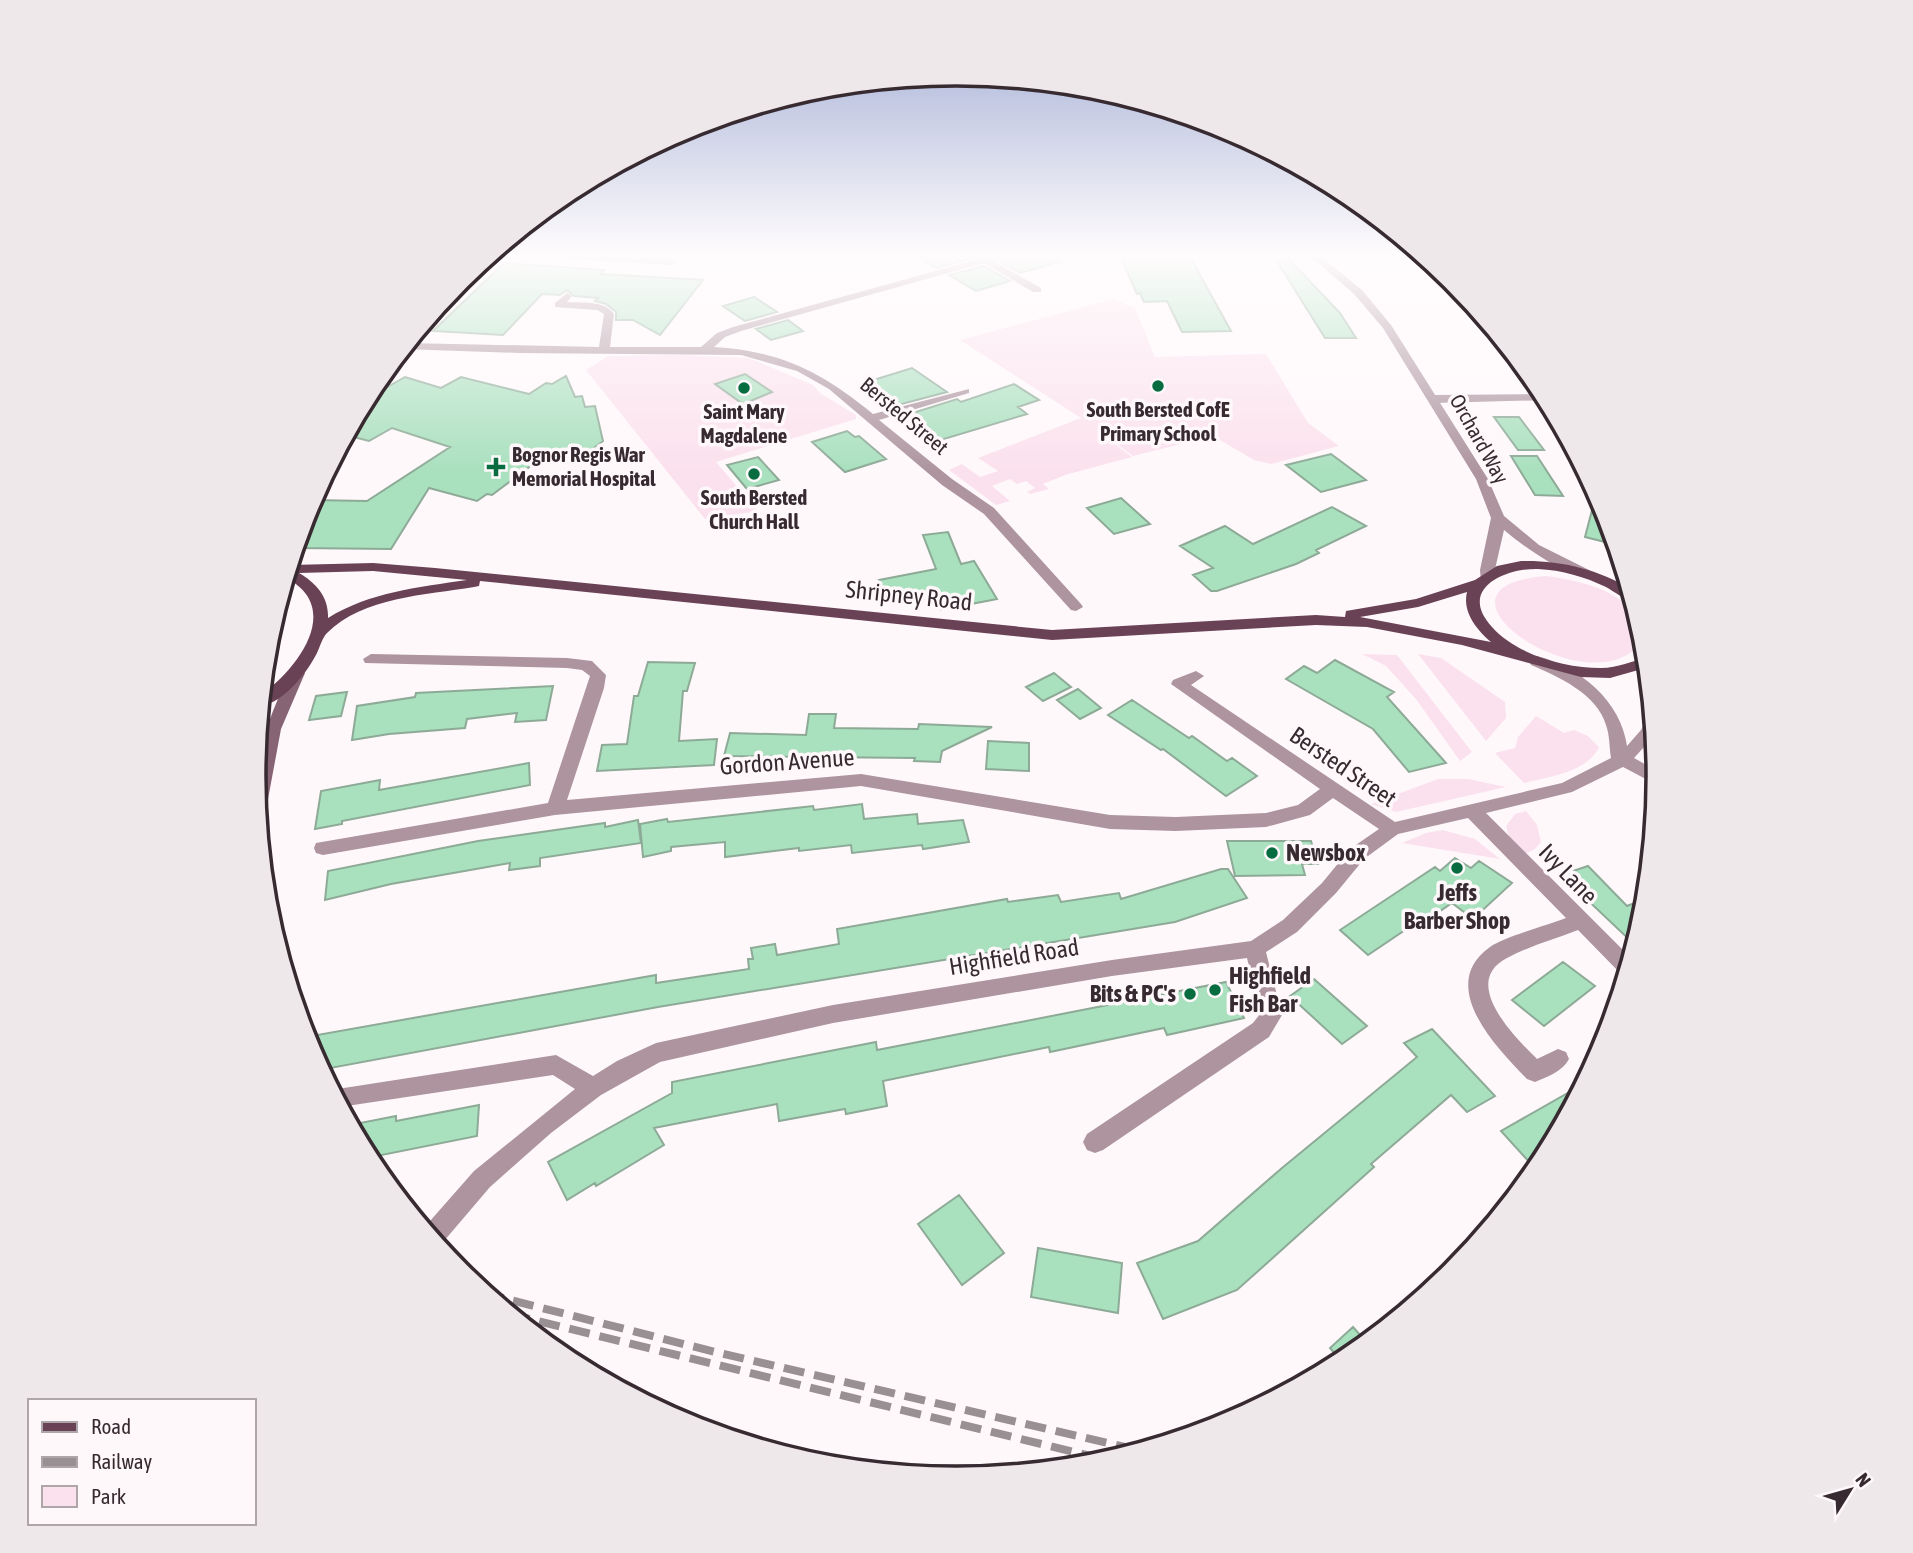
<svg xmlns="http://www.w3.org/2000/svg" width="1913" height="1553" viewBox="0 0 1913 1553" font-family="'Asap Condensed',sans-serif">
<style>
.green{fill:#fbe1ed}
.building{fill:#a9e0be;stroke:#8daa97;stroke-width:2}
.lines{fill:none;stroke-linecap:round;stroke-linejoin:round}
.minor{fill:#ad949f;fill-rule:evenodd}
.tertiary{fill:#ad949f;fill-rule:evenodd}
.secondary{fill:#866474;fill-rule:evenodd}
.primary{fill:#6a4256;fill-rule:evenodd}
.rail{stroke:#999094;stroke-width:8;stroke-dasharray:21 10;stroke-linecap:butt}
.poi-dot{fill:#086c41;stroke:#fff8fb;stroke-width:2.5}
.labels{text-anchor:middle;stroke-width:7;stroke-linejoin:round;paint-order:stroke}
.far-poi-label{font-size:21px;font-weight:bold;fill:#372b31;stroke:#fff8fb}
.far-street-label{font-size:21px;fill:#372b31;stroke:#fff8fb}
.street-label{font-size:24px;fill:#372b31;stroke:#fff8fb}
.poi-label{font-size:24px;font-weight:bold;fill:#372b31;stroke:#fff8fb;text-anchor:start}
.rim{fill:none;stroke:#372b31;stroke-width:3.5}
</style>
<rect width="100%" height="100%" fill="#fff8fb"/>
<path class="green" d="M1114,299L1135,308L1155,357L1266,354L1308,423L1339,446L1271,464L1254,460L1213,436L1133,456L1086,422L1132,457L1065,475L1043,484L1049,489L1030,494L1027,492L1035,488L1026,481L1017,484L1010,479L992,486L1010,501L996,505L949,470L962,464L980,477L998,471L978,458L1081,418L960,340Z
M677,355L749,358L813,385L820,393L856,415V419L716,462L758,511L705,519L586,370L608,356Z
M1546,576C1584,581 1638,593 1644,638C1599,715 1404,587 1546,576Z
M1362,654L1397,655L1472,752L1460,761L1416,699L1386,666Z
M1418,654L1441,658L1505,702L1506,718L1486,741Z
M1536,716L1564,733L1574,730L1588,736L1599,747C1588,772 1548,777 1524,783L1495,753L1515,748L1518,737Z
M1438,779H1468L1506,787L1396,812L1371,804Z
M1526,811L1537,825L1541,842L1535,849L1525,854L1509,837L1506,826L1515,814Z
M1443,830L1475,839L1500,859L1402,843L1426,833Z"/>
<path class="building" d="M914,255H984L936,268Z
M1011,255H1061L1062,261L1020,273L999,261Z
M1124,255H1189L1231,331L1182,332L1167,301L1144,302L1140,293L1137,294L1121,258H1126Z
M1279,255H1285L1340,313L1356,338H1325L1275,258Z
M504,263L604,270L601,274L703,280L660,335L633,320H616V312L606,304L595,301L598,298L574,296L567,290L560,295L542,294L503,335L433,331Z
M984,266L1010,281L976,291L949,275Z
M754,297L777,312L745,321L723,306Z
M788,320L803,331L771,340L756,329Z
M912,368L947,392L894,406L864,383Z
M745,374L772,392L743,404L715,384Z
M566,376L575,397L582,396L585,407L595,406L603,441L574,463L540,459L492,495L487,494L477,501L429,488L391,549L295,548L311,500L367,501L450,447L392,428L369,441L346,435L368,394L373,395L405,377L441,388L461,377L529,394L546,383L552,384Z
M1014,384L1039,400L1018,407L1027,414L934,442L908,422L914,421L906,415L957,399L961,402Z
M1494,417H1519L1544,450H1518Z
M847,431L855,437L859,436L886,459L845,472L812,442Z
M1331,454L1366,480L1321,492L1286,465Z
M1511,456H1537L1563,496L1535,495Z
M758,457L779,480L747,489L727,465Z
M1597,491L1606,508L1617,545L1585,537Z
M1121,498L1150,524L1114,534L1087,508Z
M1332,507L1366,526L1316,550L1319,553L1296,564L1217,591H1211L1193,575L1213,568L1180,546L1225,526L1253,544Z
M948,532L961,564L974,561L997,599L941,610L933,597L909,602L906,596L889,599L879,580L936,569L923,535Z
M1335,660L1394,692L1387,697L1446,763L1409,772L1373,729L1286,679L1304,666L1317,673Z
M648,662L695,663L687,691H683L679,741L717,739L714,765L597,771L602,745L627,744L634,696H638Z
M1054,673L1071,687L1043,701L1026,687Z
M553,686L546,720L515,722L517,713L467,719L465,728L389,734L352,740L357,706L415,697L416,693Z
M1078,689L1101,708L1080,719L1057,700Z
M347,692L341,716L309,720L316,696Z
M1132,700L1189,738L1192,736L1227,761L1232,758L1257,776L1226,796L1163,749L1161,750L1108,715Z
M809,714H836L834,728L918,729L919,724L992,727L942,751L940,762L914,761L915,758L724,756L730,733L806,735Z
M988,741L1029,743V771L986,769Z
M529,763L530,785L342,821V824L315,829L321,791L380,780L379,790Z
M862,804L864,819L917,814L918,824L963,820L969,842L923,849L922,845L852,853L851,845L799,851V848L725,857V842L671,847V851L643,857L640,824L667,819L668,822L813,806L814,810Z
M638,820L641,843L540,858V866L509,870L510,863L391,884L325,900L328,871L478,841L605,823V827Z
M1227,841H1311L1318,864H1302L1305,875L1235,876Z
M1455,858L1471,868L1479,861L1512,883L1473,919L1452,903L1430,918L1426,916L1368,955L1340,930L1435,867L1440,871Z
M1588,866L1627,906L1632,904L1645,916L1636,946L1561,875Z
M1221,869H1228L1247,898L1175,922L658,1007L320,1070L313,1057L317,1035L656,975V983L749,969L748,959H753L751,948L775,944L777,955L839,944L837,929L1007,899L1008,902L1058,895L1061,902L1119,893L1121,899Z
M1563,962L1595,986L1544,1026L1512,1000Z
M1314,979L1367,1026L1342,1044L1290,996Z
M1226,982L1244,1018L1167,1035L1164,1028L1050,1052L1049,1047L883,1081L887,1106L846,1114L845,1109L779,1121L777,1104L654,1128L664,1145L596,1186L595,1183L567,1200L548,1162L672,1093V1082L876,1042L877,1050Z
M1432,1029L1495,1096L1467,1112L1451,1095L1371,1164L1374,1167L1237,1290L1163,1319L1137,1263L1198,1241L1282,1168L1417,1057L1404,1043Z
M1587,1082L1547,1156L1532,1165L1501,1131Z
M479,1105L477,1136L367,1158L357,1140L360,1123L396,1116V1121Z
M959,1195L1004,1253L962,1285L918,1224Z
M1038,1248L1122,1263L1118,1313L1031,1297Z
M1353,1327L1368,1344L1343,1363L1330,1348Z"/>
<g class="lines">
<path class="minor" d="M552,255L672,259L677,262L672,265L557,258Z
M993,255H1008L993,261L1041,288V292H1033L984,263L741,331L725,337L714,347C781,351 822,372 873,414L969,389V393L879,420L952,479L994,508L1081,604L1083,607L1076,611L1071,610L984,514L942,485L829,389L797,371L741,355L520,353L403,349L407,343L599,347L604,314L597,310L555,307V303L567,293L572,296L567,302C583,303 604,300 614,314L610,347H701L717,333L733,327Z
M1545,394L1549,400L1434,403L1428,399L1434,395Z
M371,654L567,658L592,661L606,675L604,688L567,800L861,774L1110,815L1176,817L1266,813L1298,805L1320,789L1171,684L1173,680L1196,671L1204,676L1191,685L1395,822L1562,783L1611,758C1609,747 1610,736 1606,725C1597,694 1559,677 1531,665L1529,661L1531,657L1537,656C1580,667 1621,701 1627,746L1641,730L1648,716L1653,715L1655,735L1634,758L1659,772V786L1623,767L1572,792L1486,813L1632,959L1627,977L1622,975L1578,930C1555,939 1529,946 1507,958C1459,983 1516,1038 1537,1059L1558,1049L1566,1052L1569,1059C1563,1071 1547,1077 1535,1082L1527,1079C1498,1049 1435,986 1490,947C1504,937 1548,925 1566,918L1468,818L1398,834L1364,859L1336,893L1297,932L1266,952L1282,1015L1269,1037L1103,1150L1095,1153L1087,1150L1083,1142L1087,1134L1253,1023L1260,1014L1247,958L1112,976L833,1023L660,1062L601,1095L551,1133L490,1187L438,1248L423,1229L474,1171L575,1089L553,1075L340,1107L331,1090L556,1055L593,1076L617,1061L656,1043L833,1005L1112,960L1251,941L1283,920L1322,883L1350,849L1379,829L1333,798L1310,815L1266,827L1176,831L1110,829L861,786L555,815L323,855L316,853L314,848L316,843L548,803L590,676L582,670L567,668L365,663L363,659Z"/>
<path class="tertiary" d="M1309,255H1319L1362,290L1391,325L1488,479L1504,516L1539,545L1591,571L1593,574L1591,577C1571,581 1519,543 1504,530L1493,578L1491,581H1481L1480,570L1491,518L1476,479L1383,328L1354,294Z"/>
<path class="secondary" d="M297,668L305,673L281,729L266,810L263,815L257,816C252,756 266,727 289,673Z"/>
<path class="primary" d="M1521,561C1559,560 1598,569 1631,589L1634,601C1624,600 1615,592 1606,587C1585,577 1562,570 1538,569C1505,568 1457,589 1492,627C1517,655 1565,668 1601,668C1618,668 1632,661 1648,657L1649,667L1610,678L1581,677L1462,645L1367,627L1316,625L1052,640L480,581L479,586L474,587C426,595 363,597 327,633C322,638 320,647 317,653C307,673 284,702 260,707L262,694C299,668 343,607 286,578L290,565L373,563L435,568L1052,630L1316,615L1345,617L1346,611L1416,599L1475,580L1497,566ZM373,571L467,580C419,587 370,592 328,618C329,597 316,583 299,573ZM1467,592C1462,612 1477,630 1491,642L1360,617L1418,607Z"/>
<path class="rail" d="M483,1293L715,1352L1142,1451
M509,1314L1111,1461"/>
</g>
<linearGradient id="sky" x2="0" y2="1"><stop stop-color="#9da9d2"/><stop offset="0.54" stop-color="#fffcfd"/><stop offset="1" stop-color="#fffcfd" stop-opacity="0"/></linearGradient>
<rect width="1913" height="472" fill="url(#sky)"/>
<g class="poi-dot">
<circle cx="1158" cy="386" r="7"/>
<circle cx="744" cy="388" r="7"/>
<path d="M492.5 456.5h7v7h7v7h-7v7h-7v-7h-7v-7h7z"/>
<circle cx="754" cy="474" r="7"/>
<circle cx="1272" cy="853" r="7"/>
<circle cx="1457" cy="868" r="7"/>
<circle cx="1215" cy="990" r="7"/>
<circle cx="1190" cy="994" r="7"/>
</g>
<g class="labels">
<g class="far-poi-label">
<text x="1158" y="417">South Bersted CofE<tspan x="1158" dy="24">Primary School</tspan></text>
<text x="744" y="419">Saint Mary<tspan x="744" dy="24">Magdalene</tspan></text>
<text x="512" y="462" text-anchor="start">Bognor Regis War<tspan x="512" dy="24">Memorial Hospital</tspan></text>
<text x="754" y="505">South Bersted<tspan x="754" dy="24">Church Hall</tspan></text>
</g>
<g class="far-street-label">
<text transform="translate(904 416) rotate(40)" y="7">Bersted Street</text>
<text transform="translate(1479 439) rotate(61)" y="7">Orchard Way</text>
</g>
<g class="street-label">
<text transform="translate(909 596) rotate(6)" y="8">Shripney Road</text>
<text transform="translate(787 762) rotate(-4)" y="8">Gordon Avenue</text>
<text transform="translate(1343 767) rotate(34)" y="8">Bersted Street</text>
<text transform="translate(1568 874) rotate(46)" y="8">Ivy Lane</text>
<text transform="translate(1014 957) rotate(-9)" y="8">Highfield Road</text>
</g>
<g class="poi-label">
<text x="1286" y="861">Newsbox</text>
<text x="1457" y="901" text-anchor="middle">Jeffs<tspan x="1457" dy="28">Barber Shop</tspan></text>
<text x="1229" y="984">Highfield<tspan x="1229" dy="28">Fish Bar</tspan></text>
<text x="1176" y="1002" text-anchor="end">Bits &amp; PC's</text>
</g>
</g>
<path d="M0 0H1913V1553H0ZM266 776a690 690 0 1 1 1380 0a690 690 0 1 1-1380 0Z" fill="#efe8eb" fill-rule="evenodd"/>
<path class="rim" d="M266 776a690 690 0 1 1 1380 0a690 690 0 1 1-1380 0Z"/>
<rect x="28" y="1399" width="228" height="126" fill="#fff8fb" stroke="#afa6aa" stroke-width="2"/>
<rect x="42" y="1422" width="35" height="10" fill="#6a4256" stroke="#afa6aa" stroke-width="2"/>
<text x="91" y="1434" font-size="21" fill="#372b31">Road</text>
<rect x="42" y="1457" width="35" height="10" fill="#999094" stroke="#afa6aa" stroke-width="2"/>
<text x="91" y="1469" font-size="21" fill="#372b31">Railway</text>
<rect x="42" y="1486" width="35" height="21" fill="#fbe1ed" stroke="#afa6aa" stroke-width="2"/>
<text x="91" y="1504" font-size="21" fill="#372b31">Park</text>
<g transform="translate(1850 1490) rotate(53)" stroke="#fff8fb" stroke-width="5" paint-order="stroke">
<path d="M0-5L12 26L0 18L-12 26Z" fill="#372b31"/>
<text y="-10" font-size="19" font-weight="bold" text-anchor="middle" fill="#372b31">N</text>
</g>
</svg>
